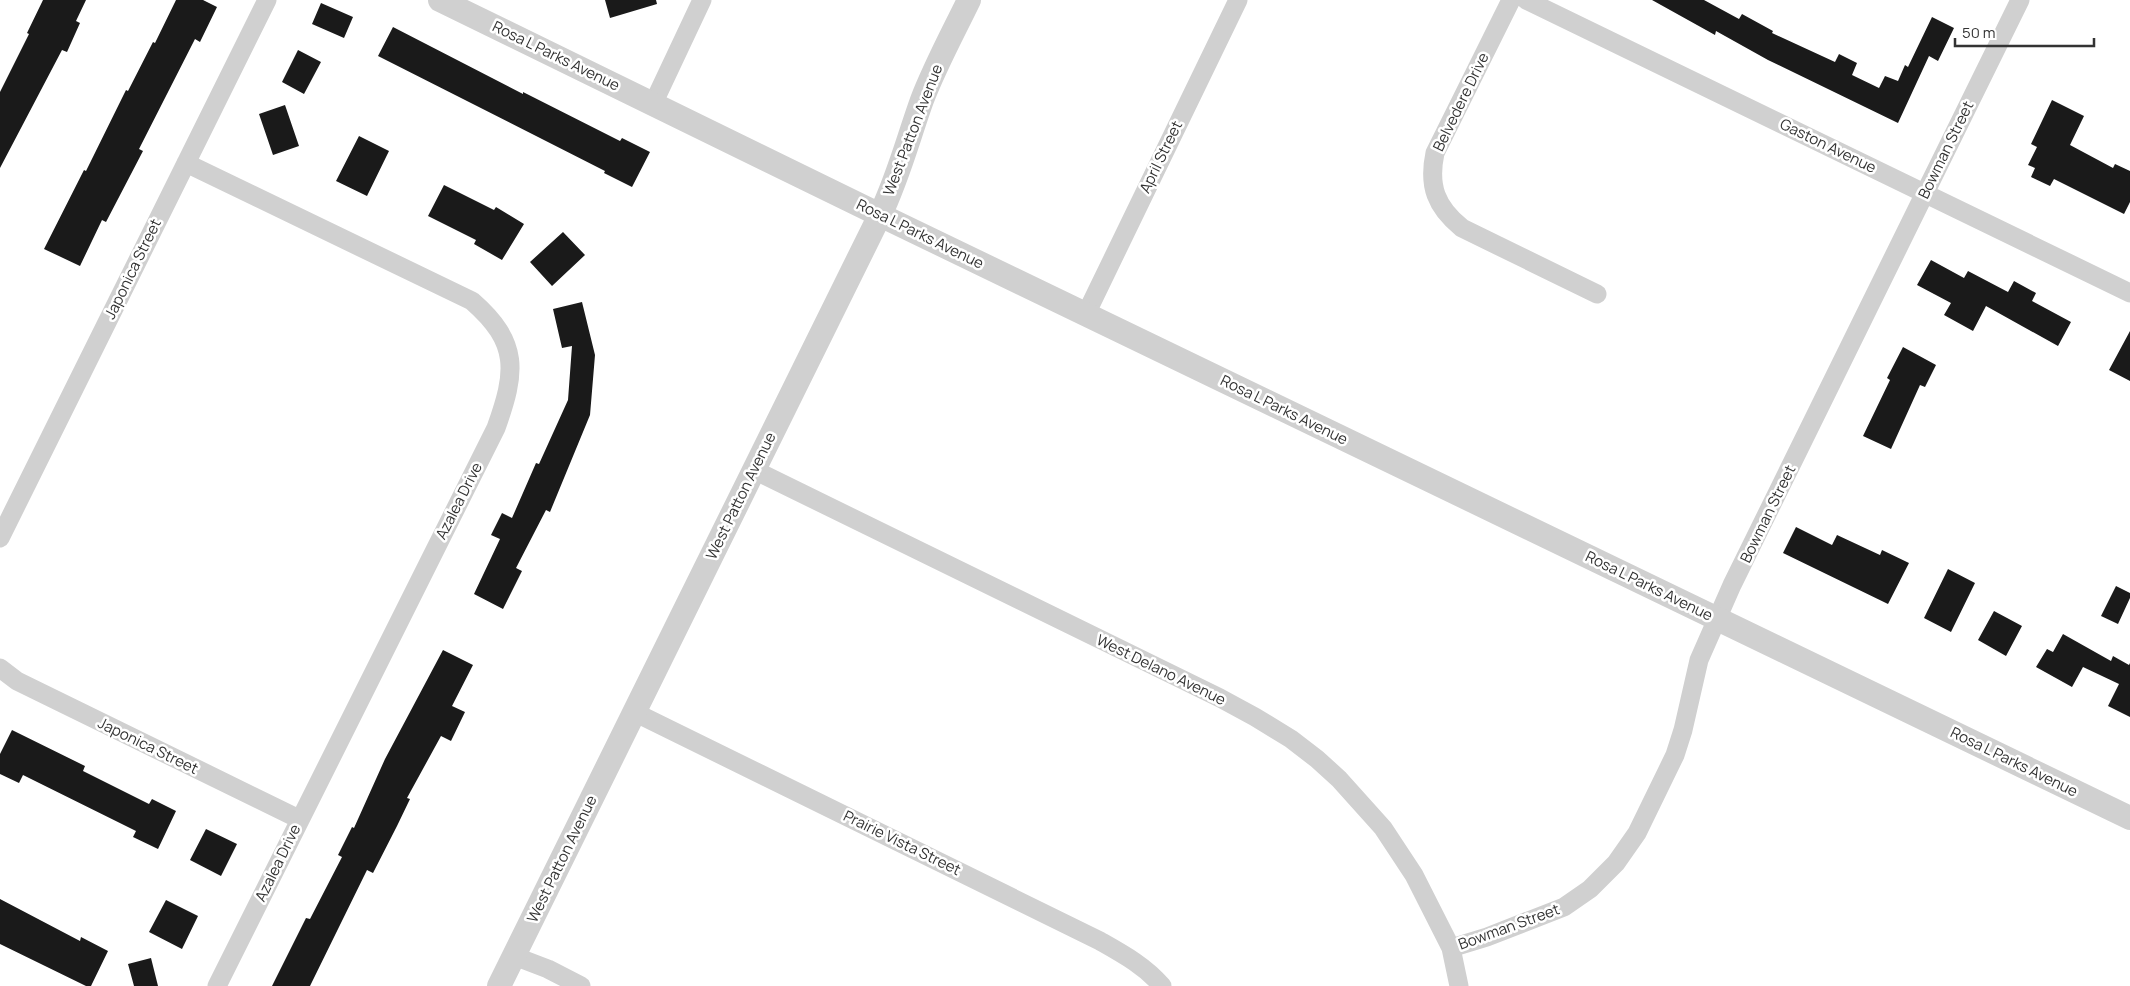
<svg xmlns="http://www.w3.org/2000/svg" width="2130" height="986" viewBox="0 0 2130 986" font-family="Manrope,sans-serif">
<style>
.building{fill:#1a1a1a}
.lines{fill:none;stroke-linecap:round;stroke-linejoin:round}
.minor{stroke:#d0d0d0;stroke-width:19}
.tertiary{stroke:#d0d0d0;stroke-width:24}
.labels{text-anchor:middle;stroke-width:5;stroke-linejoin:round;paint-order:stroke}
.street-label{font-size:15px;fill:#333;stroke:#fff}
</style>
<rect width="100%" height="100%" fill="#fff"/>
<path class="building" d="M43,0H86L76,21L80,23L67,52L62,50L0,168V92L29,34L27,33Z
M176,0H203L217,7L200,42L195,39L139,149L143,151L106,222L102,220L80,266L44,249L84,170L86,171L126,90L128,91L153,42L155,43Z
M605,0H656L657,4L610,18Z
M1652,0H1704L1739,19L1742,14L1773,31L1772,33L1835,62L1839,54L1857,63L1852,75L1879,88L1885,76L1898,81L1905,65L1908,67L1932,17L1954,28L1938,61L1929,56L1898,123L1768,60L1716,31L1715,35Z
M321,3L353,17L344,38L312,24Z
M393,27L523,94V92L620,141L622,138L650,152L632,187L604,173L605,171L378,56Z
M298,50L321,62L304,94L282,82Z
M2052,100L2084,116L2070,145L2113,168L2115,164L2130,171V202L2124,214L2054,179L2050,186L2031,177L2035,168L2028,165L2037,147L2031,144Z
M285,105L299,146L273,155L259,114Z
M359,136L389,151L367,196L336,181Z
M444,185L494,210L496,207L524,224L502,260L474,244L476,240L428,216Z
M563,232L585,255L552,286L530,262Z
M1931,260L1964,278L1968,271L2008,292L2014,281L2036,293L2032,301L2071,322L2058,346L1986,306L1973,331L1944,315L1951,303L1917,285Z
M582,302L595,355L590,415L550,512L546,510L516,568L522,571L503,609L474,594L500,539L491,535L502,513L512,518L536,463L539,464L568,400L572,346L562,348L553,309Z
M2130,331V381L2109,370Z
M1903,347L1936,365L1925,387L1920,385L1891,449L1863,436L1890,380L1887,378Z
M1796,527L1832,545L1837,535L1880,555L1882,550L1909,563L1888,604L1783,553Z
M1948,569L1975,583L1951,632L1924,618Z
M2116,586L2130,593V598L2118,624L2101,616Z
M1994,611L2022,626L2006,656L1978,640Z
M2063,634L2111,661L2113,656L2129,665L2130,663V717L2108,706L2119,684L2083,667L2072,687L2036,667L2047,649L2053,652Z
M443,650L473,665L452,706L465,712L451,741L441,736L407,798L410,799L397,826L373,873L367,870L310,986H272L306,918L310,919L342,857L338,855L352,827L354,828L385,759Z
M12,730L85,766L83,771L149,804L152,799L176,811L158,849L133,837L136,831L23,775L19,783L0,774V754Z
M206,829L237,844L221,876L190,860Z
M0,899L80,941L81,937L108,951L91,986H86L0,944Z
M166,900L198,916L182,949L149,932Z
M151,958L158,986H134L128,964Z"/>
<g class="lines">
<path class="minor" d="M1511,0L1435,153C1428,186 1436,207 1462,228L1597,294
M1526,0L2130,293
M653,104L702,0
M186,163L472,301C520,343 516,372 496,428L217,986
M1086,314L1238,0
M754,470L1220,698L1255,717L1291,739L1317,759L1339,779L1383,828L1414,875L1451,948L1459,986
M0,538L267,0
M0,668L17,681L299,819
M634,712L1100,941C1123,954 1145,966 1162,986
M1451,948L1487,937L1564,907L1590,889L1616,863L1637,833L1675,755L1683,730L1699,660L1732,585L2020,0
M514,956L548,969L581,986"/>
<path class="tertiary" d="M440,0L880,215L2130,818
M499,986L880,215C898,178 908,139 922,100C935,66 953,33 969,0"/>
</g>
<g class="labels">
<g class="street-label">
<text transform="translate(556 56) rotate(26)" y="5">Rosa L Parks Avenue</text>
<text transform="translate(1461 102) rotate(-64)" y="5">Belvedere Drive</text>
<text transform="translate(913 130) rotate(-69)" y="5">West Patton Avenue</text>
<text transform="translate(1828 146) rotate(26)" y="5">Gaston Avenue</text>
<text transform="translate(1946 150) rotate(-64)" y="5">Bowman Street</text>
<text transform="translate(1161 157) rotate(-64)" y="5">April Street</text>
<text transform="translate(920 234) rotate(26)" y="5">Rosa L Parks Avenue</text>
<text transform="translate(133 269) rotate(-64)" y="5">Japonica Street</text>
<text transform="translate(1284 410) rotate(26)" y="5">Rosa L Parks Avenue</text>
<text transform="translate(741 496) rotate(-64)" y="5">West Patton Avenue</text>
<text transform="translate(459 501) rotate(-63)" y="5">Azalea Drive</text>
<text transform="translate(1768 514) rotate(-64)" y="5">Bowman Street</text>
<text transform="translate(1649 586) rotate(26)" y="5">Rosa L Parks Avenue</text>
<text transform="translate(1161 670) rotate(26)" y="5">West Delano Avenue</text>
<text transform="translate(148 746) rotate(26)" y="5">Japonica Street</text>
<text transform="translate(2014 762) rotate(26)" y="5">Rosa L Parks Avenue</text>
<text transform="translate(902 843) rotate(26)" y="5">Prairie Vista Street</text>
<text transform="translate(562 859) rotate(-64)" y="5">West Patton Avenue</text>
<text transform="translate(278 863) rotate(-64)" y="5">Azalea Drive</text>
<text transform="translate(1509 927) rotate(-20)" y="5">Bowman Street</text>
</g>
</g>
<path d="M1955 38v8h139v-8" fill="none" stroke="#333333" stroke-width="2.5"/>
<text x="1962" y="38" font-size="15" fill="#333333" stroke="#ffffff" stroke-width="4" paint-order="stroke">50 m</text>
</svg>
